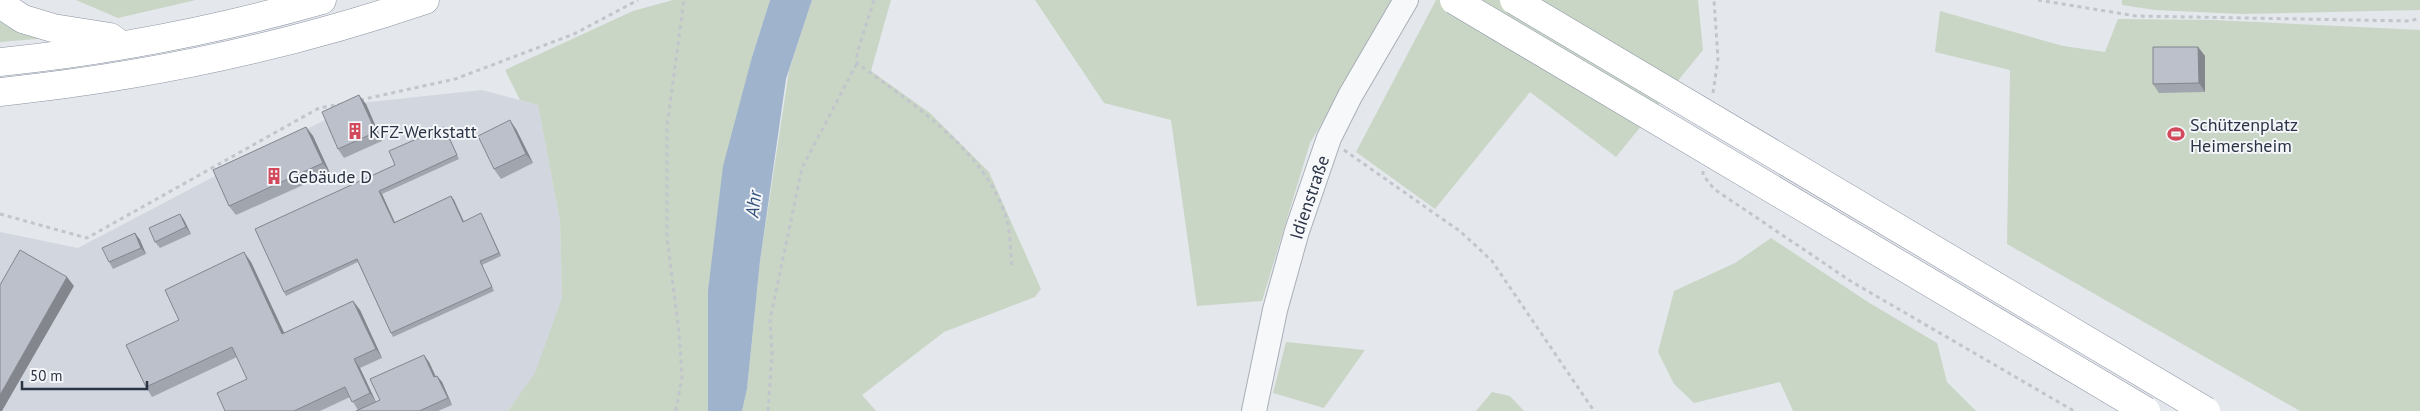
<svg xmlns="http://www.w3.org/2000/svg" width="2420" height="411" font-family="'PT Sans',sans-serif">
<rect width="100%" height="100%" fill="#e4e7ec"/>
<path fill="#d2d6de" d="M482 90 538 105 560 221 562 299 537 371 508 411H0V232L78 248 274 145 360 103Z"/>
<path fill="#c9d6c5" d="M76 0H196L118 18Z
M673 0H770L752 57 708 411H508L535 373 562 298 560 221 538 105 520 100 505 70 633 11Z
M812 0H891L871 71 930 113 989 172 1041 289 1035 297 944 332 862 395 876 411H742L747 389 760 261 789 71Z
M1035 0H1395L1310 143 1262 301 1197 306 1171 120 1104 103Z
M1436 0H1698L1703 50 1616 157 1530 92 1435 209 1356 152Z
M2122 0H2420V10L2241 14 2155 10 2122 5Z
M1940 11 2063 46 2105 52 2118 19 2213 20 2420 30V411H2300L2007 244 2010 70 1935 52Z
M0 17 48 38 0 42Z
M1771 238 1868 302 1937 343 1947 382 1976 411H1793L1780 382 1694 403 1674 384 1658 352 1674 291 1735 263Z
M1286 342 1365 350 1324 408 1273 393Z
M1492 392 1510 396 1524 411H1476Z"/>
<path fill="#9fb4cc" d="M770 0H812L786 79 760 261 747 389 742 411H708V291L723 166 752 57Z"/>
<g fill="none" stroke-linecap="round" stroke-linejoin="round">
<g stroke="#a9aeb7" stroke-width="26">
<g id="minor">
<path id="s1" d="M1254 411 1275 310 1297 231 1329 138 1350 96 1406 0"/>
</g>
</g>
<g stroke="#8b94a3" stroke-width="29">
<path id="highway" d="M0 4 23 19 53 28 110 37 117 42
M0 62C109 51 217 30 322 0
M0 92C144 77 287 47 425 0"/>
</g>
<path stroke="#c2c5cb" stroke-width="3" stroke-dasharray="4 4" stroke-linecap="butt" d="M874 0 857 53V63C912 104 984 149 1006 217 1011 232 1010 251 1012 267
M2038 0 2136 16 2410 21 2420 18
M1713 93 1718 59 1714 0
M360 100 455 79 574 34 638 0
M1344 150 1461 232 1492 261 1594 411
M1703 171V175L1714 189 1852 282 2074 411
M0 214 87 238 319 108 342 104
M676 411 682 377 679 332 667 238V126L684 0
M768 411 772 354 770 320 802 168 857 63"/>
<use href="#minor" stroke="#f7f8fa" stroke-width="24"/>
<use href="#highway" stroke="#fff" stroke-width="28"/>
<g stroke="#8b94a3" stroke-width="29" stroke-linecap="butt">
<path id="highway-bridge" d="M1454 0 2146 411
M1514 0 2206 411"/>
</g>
<use href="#highway-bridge" stroke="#fff" stroke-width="28"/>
</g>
<path fill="#a1a5ae" d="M2198 47 2205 56V92L2159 93 2153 84Z
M366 104 382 141 344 158 338 149Z
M306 127 313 136 330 173 236 215 229 206Z
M516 129 533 163 501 179 494 169Z
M446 130 459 159 382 194 395 222 451 196 454 200 464 221 483 217 501 256 482 265 494 291 393 337 391 333 358 262 286 296 284 292 395 165Z
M180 214 184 220 191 234 160 248 155 242Z
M135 233 140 240 146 254 113 269 109 262Z
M251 262 284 333 353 301 360 310 382 358 360 368 376 402 380 400 429 362 436 377 437 376 442 382 452 405 438 411H356L358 410 350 397 320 411H225L247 379 237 357 152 397 146 387Z"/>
<path fill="#83868d" d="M2198 47 2205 56V92L2199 83Z
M359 95 366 104 382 141 376 132Z
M510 120 516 129 533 163 526 154Z
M306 127 313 136 330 173 323 163Z
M379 191 382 194 396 226 394 223Z
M451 196 454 200 465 225 463 222Z
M481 213 483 217 501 256 499 253Z
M180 214 184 220 191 234 186 227Z
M135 233 140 240 146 254 141 248Z
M244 252 251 262 289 343 282 334Z
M67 277 74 286 2 411H0V395Z
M353 301 360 310 382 358 376 349Z
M424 355 429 362 439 384 434 377Z
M354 359 360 368 376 402 370 393Z
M437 376 442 382 452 405 448 398Z"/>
<path fill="#bbc0ca" stroke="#83868d" d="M2153 47H2198L2199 83 2153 84Z
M359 95 376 132 338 149 322 112Z
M510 120 526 154 494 169 478 136Z
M306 127 323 163 229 206 213 170Z
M444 127 457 155 379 191 394 223 451 196 463 222 481 213 499 253 480 261 492 287 391 333 357 259 284 292 255 229 395 165 389 151Z
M180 214 186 227 155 242 149 228Z
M135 233 141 248 109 262 102 248Z
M20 250 67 277 0 395V285Z
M244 252 282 334 353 301 376 349 354 359 370 393 352 402 345 387 294 411H225L217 393 247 379 232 347 146 387 126 345 179 320 165 290Z
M424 355 434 377 437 376 448 398 419 411H356L380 400 370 379Z"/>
<defs>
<g id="building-bare" transform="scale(1.35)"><path d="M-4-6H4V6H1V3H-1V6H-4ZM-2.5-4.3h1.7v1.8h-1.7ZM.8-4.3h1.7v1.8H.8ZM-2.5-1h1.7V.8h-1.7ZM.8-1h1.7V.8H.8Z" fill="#d1495b" stroke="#f4f6f9" stroke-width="2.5" paint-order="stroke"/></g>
<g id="stadium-bare" transform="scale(1.35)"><path d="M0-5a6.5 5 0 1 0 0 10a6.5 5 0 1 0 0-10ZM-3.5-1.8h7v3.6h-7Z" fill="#d1495b" stroke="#f4f6f9" stroke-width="2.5" paint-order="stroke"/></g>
</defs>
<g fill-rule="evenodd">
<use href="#building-bare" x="355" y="131"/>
<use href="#stadium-bare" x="2176" y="134"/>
<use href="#building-bare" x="274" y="176"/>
</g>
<g text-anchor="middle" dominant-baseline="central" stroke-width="4" stroke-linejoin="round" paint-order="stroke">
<g font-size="18" fill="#2b3445" stroke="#f4f6f9" text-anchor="start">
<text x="2190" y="124">Schützenplatz<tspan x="2190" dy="21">Heimersheim</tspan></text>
<text x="369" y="131">KFZ-Werkstatt</text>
<text x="288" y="176">Gebäude D</text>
</g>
<g font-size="18" fill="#2b3445" stroke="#f4f6f9">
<text stroke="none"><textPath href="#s1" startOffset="221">Idienstraße</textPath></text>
</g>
<g font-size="19" font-style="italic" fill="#34527a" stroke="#f4f6f9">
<text transform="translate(753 204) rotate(-83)">Ahr</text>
</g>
</g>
<path d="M22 381v8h125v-8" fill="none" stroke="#2b3445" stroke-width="2.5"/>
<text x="30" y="381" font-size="15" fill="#2b3445" stroke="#f4f6f9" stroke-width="4" paint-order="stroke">50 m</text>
</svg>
